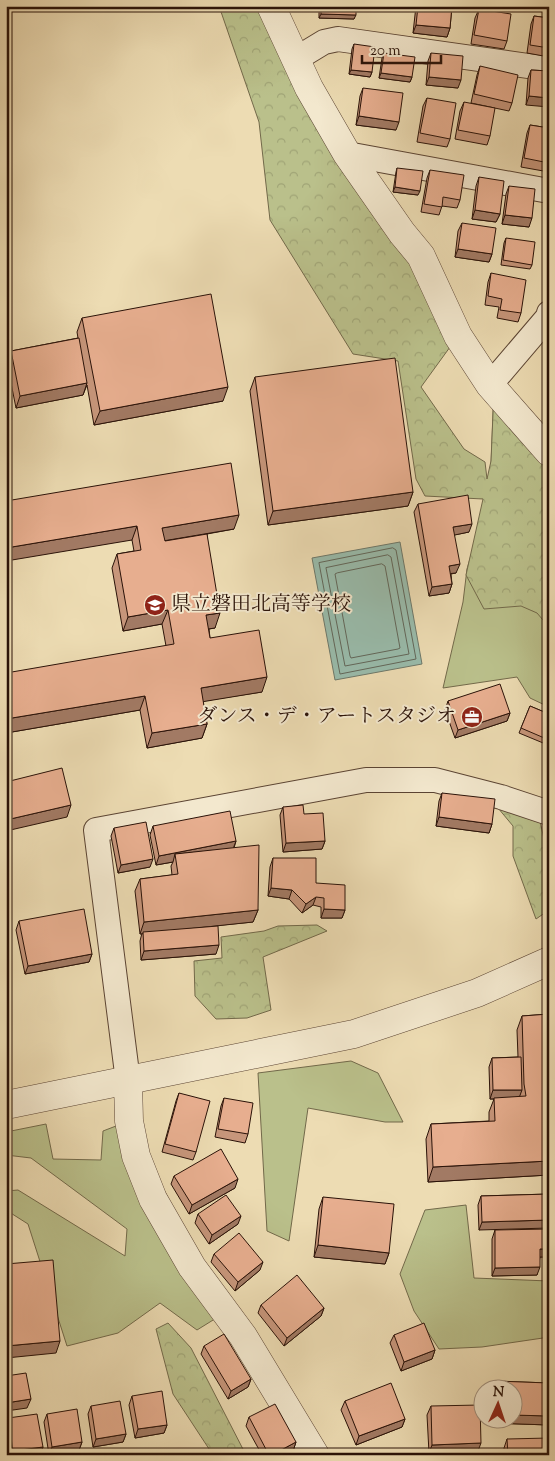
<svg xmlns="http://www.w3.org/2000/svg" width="555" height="1461" font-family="'Sorts Mill Goudy','Noto Serif JP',serif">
<defs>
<pattern id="forest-crowns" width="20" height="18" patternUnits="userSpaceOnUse" patternTransform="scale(1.25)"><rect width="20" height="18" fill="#bac08b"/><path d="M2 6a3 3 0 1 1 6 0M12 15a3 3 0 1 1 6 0" fill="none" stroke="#a0a476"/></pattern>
</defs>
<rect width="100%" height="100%" fill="#eddcb3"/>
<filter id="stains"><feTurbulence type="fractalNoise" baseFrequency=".004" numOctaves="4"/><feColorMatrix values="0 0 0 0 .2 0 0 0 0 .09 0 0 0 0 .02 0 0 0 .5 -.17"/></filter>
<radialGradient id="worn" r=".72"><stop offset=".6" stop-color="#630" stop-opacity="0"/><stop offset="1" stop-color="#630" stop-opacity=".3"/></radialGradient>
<path fill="#bac08b" stroke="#72694a" d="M494 389 549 460V707L530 698 517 677 443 688 463 602 467 569 490 490Z
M351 1061 378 1073 403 1122H385L308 1108 289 1241 267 1231 258 1073Z
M129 1121 226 1312 197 1330 160 1303 118 1333 67 1346 28 1224 6 1210V1191L18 1190 125 1256 127 1229 31 1158 6 1155V1132L46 1124 53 1159 101 1160 103 1131Z
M466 1205 474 1278 549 1281V1320L543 1338 482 1347 439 1349 414 1311 400 1274 425 1210Z"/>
<path fill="url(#forest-crowns)" stroke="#72694a" d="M219 6H269L458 336 421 387 464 449 485 462 487 479 491 461 494 389 549 460V627L537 613 521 606 484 609 466 575 483 499 425 496 416 479 398 361 353 354 270 220 259 122Z
M498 808 539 817 549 861V910L536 919 513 856V826Z
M317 925 327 931 263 957 271 1010 247 1018 216 1019 195 996 194 961 222 958 221 937 264 931 278 926Z
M168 1323 191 1348 246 1455H213L173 1394 156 1329Z"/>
<path fill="#99bcac" stroke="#6d786a" d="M400 542 422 664 335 680 312 558Z"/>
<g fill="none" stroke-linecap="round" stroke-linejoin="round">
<path stroke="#62675a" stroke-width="1" d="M393 548 396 550 416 659 340 674 319 563Z
M388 555 391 557 409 654 345 666 326 568Z
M382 564 385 566 400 648 398 649 351 658 350 656 335 574 337 573Z"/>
<g stroke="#5b4433" stroke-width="26">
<path id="minor" d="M296 59 324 42 338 39 549 69
M347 154 549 191
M490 385 548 317 549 313
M128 1081 96 830 366 780H435L501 797 549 813"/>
</g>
<g stroke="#5b4433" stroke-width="29">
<path id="tertiary" d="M271 6 309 88 347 154 402 233 421 256 458 336 490 385 549 452
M128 1081 129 1121 136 1156 153 1199 192 1267 243 1336 315 1455
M6 1105 354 1034 477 993 549 961"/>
</g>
<use href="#minor" stroke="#f3e8ce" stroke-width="24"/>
<use href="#tertiary" stroke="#f3e8ce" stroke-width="28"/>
</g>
<path fill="#c7967b" stroke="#2a1208" d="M319 6H356L354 19 319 18Z
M416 6H452L450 28 447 37 413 33Z
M479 9 507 41 504 49 471 44 475 18Z
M534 16 549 18V57L527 53 531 24Z
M354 44 372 72 370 77 349 74 352 49Z
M384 53 412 77 410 82 379 78 382 58Z
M431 53 458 88 426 85 428 61Z
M480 66 512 103 509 111 471 103 477 75Z
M531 70 549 71 526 105 528 78Z
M363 88 396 130 356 125 360 96Z
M427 98 450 139 447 147 417 142 423 106Z
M464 102 490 136 487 145 455 139 460 111Z
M530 125 549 128V172L521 167 527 133Z
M397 168 418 195 393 192 396 172Z
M430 170 460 200 457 208 442 206 439 215 421 212 427 178Z
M479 177 500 214 496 222 472 219 476 186Z
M509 186 529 227 502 224 506 194Z
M462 223 492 254 489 262 455 257 458 231Z
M506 238 532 265 530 269 501 265 504 243Z
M491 273 521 313 518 322 497 318 499 307 485 305 488 282Z
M82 318 223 401 94 425 87 385 83 395 16 408 7 363 11 351 78 338 77 332Z
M255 377 413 492 408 506 268 525 250 391Z
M6 501 234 529 207 534 215 628 209 629 210 638 262 692 203 701 207 724 202 738 147 748 140 710 6 733 166 646 162 624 123 631 112 568 117 554 134 551 132 540Z
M418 504 469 532 454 535 456 573 451 574 452 584 449 593 429 596 414 512Z
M448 701 510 713 507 721 455 738 445 710Z
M530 706 549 714V742L548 745 519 733Z
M442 793 492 824 489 833 436 826 439 801Z
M283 807 304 814 325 841 322 849 283 852 280 815Z
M153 826 236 841 234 848 258 910 253 922 192 928 216 954 141 960 140 941 142 933 140 934 135 891 140 879 172 875 171 866 173 862 156 865 150 835Z
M114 828 150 867 118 873 111 836Z
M273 858 316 883 345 910 342 918H321V907L313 905 302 913 289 899 268 896 270 867Z
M19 921 92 954 89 962 25 974 16 930Z
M549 1014V1175L428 1182 426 1139 431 1124 489 1121V1112L494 1099H490L489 1067 492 1058 518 1057 517 1030 522 1016Z
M179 1093 196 1152 193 1160 162 1152 176 1101Z
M224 1098 248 1134 245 1143 215 1137 221 1106Z
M174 1176 235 1188 189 1214 171 1184Z
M549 1194 479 1230 478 1205 481 1196Z
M323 1197 389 1253 385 1264 314 1257 319 1209Z
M198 1214 238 1224 209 1244 195 1223Z
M495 1230 549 1257H540L537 1275 492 1276V1239Z
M214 1254 260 1270 235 1291 211 1262Z
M261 1305 324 1308 321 1316 284 1346 258 1313Z
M394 1335 435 1350 432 1359 401 1371 390 1343Z
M204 1346 251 1379 248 1387 228 1399 201 1354Z
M495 1381 549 1383V1425L490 1423V1418H512V1388H492Z
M132 1396 167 1425 164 1433 135 1438 129 1405Z
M345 1401 405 1419 402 1427 356 1445 341 1410Z
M91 1406 126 1434 123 1442 93 1447 88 1414Z
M431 1406 478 1451 429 1453 427 1415Z
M47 1414 82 1442 79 1450 49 1455 44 1422Z
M249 1417 296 1442 293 1451 285 1455H262L246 1426Z
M8 1418 43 1447 40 1455H9L6 1436V1423Z
M507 1439 549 1455H504V1448Z"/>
<path fill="#a27a64" stroke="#2a1208" d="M321 14 356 15 354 19 319 18Z
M416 25 450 28 447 37 413 33Z
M351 70 372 72 370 77 349 74Z
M381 73 412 77 410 82 379 78Z
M429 77 461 80 458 88 426 85Z
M529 96 549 98V107L526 105Z
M359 116 399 122 396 130 356 125Z
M395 187 420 191 418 195 393 192Z
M475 210 500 214 496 222 472 219Z
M505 215 532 218 529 227 502 224Z
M458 249 492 254 489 262 455 257Z
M87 383 83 395 16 408 20 396Z
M228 387 223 401 94 425 100 411Z
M413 492 408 506 268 525 273 511Z
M239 515 234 529 157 542 162 528Z
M472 524 469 532 450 536 453 527Z
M137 526 132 540 6 561V548Z
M460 564 456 573 446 574 449 566Z
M452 584 449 593 429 596 432 587Z
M168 610 162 624 123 631 128 617Z
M220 613 215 628 201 630 206 615Z
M267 677 262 692 195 703 201 688Z
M145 696 140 710 6 733V719Z
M510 713 507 721 455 738 458 730Z
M207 724 202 738 147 748 152 733Z
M71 805 67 817 6 831V820Z
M439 817 492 824 489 833 436 826Z
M236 841 233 849 175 854 173 862 156 865 159 856Z
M325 841 322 849 283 852 286 843Z
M153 859 150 867 118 873 121 865Z
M271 888 292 890 289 899 268 896Z
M316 897 313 905 302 913 306 904Z
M324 909 345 910 342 918H321Z
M258 910 253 922 140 934 144 922Z
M219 945 216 954 141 960 144 951Z
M92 954 89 962 25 974 28 966Z
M493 1090H522L519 1098 490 1099Z
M549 1161V1175L428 1182 433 1167Z
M238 1179 235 1188 189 1214 192 1205Z
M241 1216 238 1224 209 1244 212 1235Z
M549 1220V1228L479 1230 482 1222Z
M318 1245 389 1253 385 1264 314 1257Z
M540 1249H549V1257H537Z
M263 1262 260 1270 235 1291 238 1282Z
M540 1267 537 1275 492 1276 495 1268Z
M324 1308 321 1316 284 1346 287 1338Z
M60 1341 56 1353 6 1358V1346Z
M435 1350 432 1359 401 1371 404 1362Z
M251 1379 248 1387 228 1399 231 1391Z
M31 1399 27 1408 6 1411V1403Z
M512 1415 549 1416V1425L490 1423 492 1418H512Z
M405 1419 402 1427 356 1445 359 1436Z
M167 1425 164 1433 135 1438 138 1429Z
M126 1434 123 1442 93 1447 96 1439Z
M82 1442 79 1450 49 1455 52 1447Z
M296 1442 293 1451 285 1455H272Z
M481 1443 478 1451 429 1453 432 1445Z
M43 1447 40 1455H12L13 1451Z"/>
<path fill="#e7ae8f" stroke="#2a1208" d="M321 6H356V15L321 14Z
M418 6H452L450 28 416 25Z
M479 9 511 14 507 41 474 35Z
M534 16 549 18V48L530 45Z
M354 44 375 47 372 72 351 70Z
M384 53 415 57 412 77 381 73Z
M431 53 463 56 461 80 429 77Z
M480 66 518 75 512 103 474 94Z
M531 70 549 71V98L529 96Z
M363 88 403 93 399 122 359 116Z
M427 98 456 103 450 139 420 133Z
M464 102 495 108 490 136 458 130Z
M530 125 549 128V163L524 158Z
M397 168 423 171 420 191 395 187Z
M430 170 464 175 460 200 443 197 442 207 424 204Z
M479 177 504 181 500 214 475 210Z
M509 186 535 189 532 218 505 215Z
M462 223 496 228 492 254 458 249Z
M506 238 535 242 532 265 503 260Z
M491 273 526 280 521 313 500 310 502 299 488 296Z
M211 294 228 387 100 411 82 318Z
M79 338 87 383 20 396 11 351Z
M395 358 413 492 273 511 255 377Z
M231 463 239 515 162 528 165 541 207 534 220 613 206 615 210 638 259 630 267 677 201 688 207 724 152 733 145 696 6 719V673L174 644 168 610 128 617 117 554 141 550 137 526 6 548V501Z
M468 495 472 524 453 527 460 564 449 566 452 584 432 587 418 504Z
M500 684 510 713 458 730 448 701Z
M530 706 549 714V740L521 728Z
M62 768 71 805 6 820V782Z
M442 793 495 799 492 824 439 817Z
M303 805 304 814 323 813 325 841 286 843 283 807Z
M230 811 236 841 159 856 153 826Z
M146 822 153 859 121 865 114 828Z
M259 845 258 910 144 922 140 879 178 874 175 854Z
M273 858H316V883L345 885V910L324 909V898L316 897 306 904 292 890 271 888Z
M84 909 92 954 28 966 19 921Z
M218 926 219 945 144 951 143 932Z
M549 1014V1161L433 1167 431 1124 495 1121 494 1098 526 1096 524 1084 522 1016Z
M521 1057 522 1090H493L492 1058Z
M179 1093 210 1101 196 1152 165 1144Z
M224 1098 253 1103 248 1134 218 1129Z
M221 1149 238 1179 192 1205 174 1176Z
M549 1194V1220L482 1222 481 1196Z
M226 1195 241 1216 212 1235 198 1214Z
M323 1197 394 1204 389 1253 318 1245Z
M549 1229V1249H540V1267L495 1268V1230Z
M239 1233 263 1262 238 1282 214 1254Z
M53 1260 60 1341 6 1346V1264Z
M297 1275 324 1308 287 1338 261 1305Z
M424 1323 435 1350 404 1362 394 1335Z
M224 1334 251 1379 231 1391 204 1346Z
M26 1373 31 1399 6 1403V1376Z
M495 1381 549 1383V1416L512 1415V1388H494Z
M391 1383 405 1419 359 1436 345 1401Z
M162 1391 167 1425 138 1429 132 1396Z
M120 1401 126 1434 96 1439 91 1406Z
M275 1404 296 1442 272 1455H269L249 1417Z
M480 1405 481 1443 432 1445 431 1406Z
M77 1409 82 1442 52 1447 47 1414Z
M37 1414 43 1447 13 1451 8 1418Z
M549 1438V1455H508L507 1439Z"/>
<defs>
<g id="school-disc" transform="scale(1.125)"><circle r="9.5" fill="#8f2418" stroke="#f3e8ce"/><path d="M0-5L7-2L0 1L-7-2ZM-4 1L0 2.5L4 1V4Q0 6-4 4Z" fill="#fff"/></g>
<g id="office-disc" transform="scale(1.125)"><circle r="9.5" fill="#8f2418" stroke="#f3e8ce"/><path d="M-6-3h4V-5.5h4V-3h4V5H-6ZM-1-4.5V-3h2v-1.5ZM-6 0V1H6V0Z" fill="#fff"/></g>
</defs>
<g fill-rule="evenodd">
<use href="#school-disc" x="155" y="605"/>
<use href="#office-disc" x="472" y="717"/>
</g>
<g text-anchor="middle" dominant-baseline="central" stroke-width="4" stroke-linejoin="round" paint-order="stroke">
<g font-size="20" fill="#2a1208" stroke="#f3e8ce" text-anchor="start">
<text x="171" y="605">県立磐田北高等学校</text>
<text x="456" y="717" text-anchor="end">ダンス・デ・アートスタジオ</text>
</g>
</g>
<rect width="555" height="1461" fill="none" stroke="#eddcb3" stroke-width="25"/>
<rect x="8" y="8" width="540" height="1446" fill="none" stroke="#2a1208" stroke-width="2.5"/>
<rect x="12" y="12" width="530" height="1436" fill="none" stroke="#2a1208"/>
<g transform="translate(498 1404) rotate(3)"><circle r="24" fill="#f3e8ce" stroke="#a3927f"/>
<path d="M0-4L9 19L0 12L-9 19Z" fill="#8f2418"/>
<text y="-8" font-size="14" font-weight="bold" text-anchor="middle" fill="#2a1208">N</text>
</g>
<path d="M362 55v8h79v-8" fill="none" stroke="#2a1208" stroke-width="2.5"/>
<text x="370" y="55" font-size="15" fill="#2a1208" stroke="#f3e8ce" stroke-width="4" paint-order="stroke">20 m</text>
<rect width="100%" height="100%" filter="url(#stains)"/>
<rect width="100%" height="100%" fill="url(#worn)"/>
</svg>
